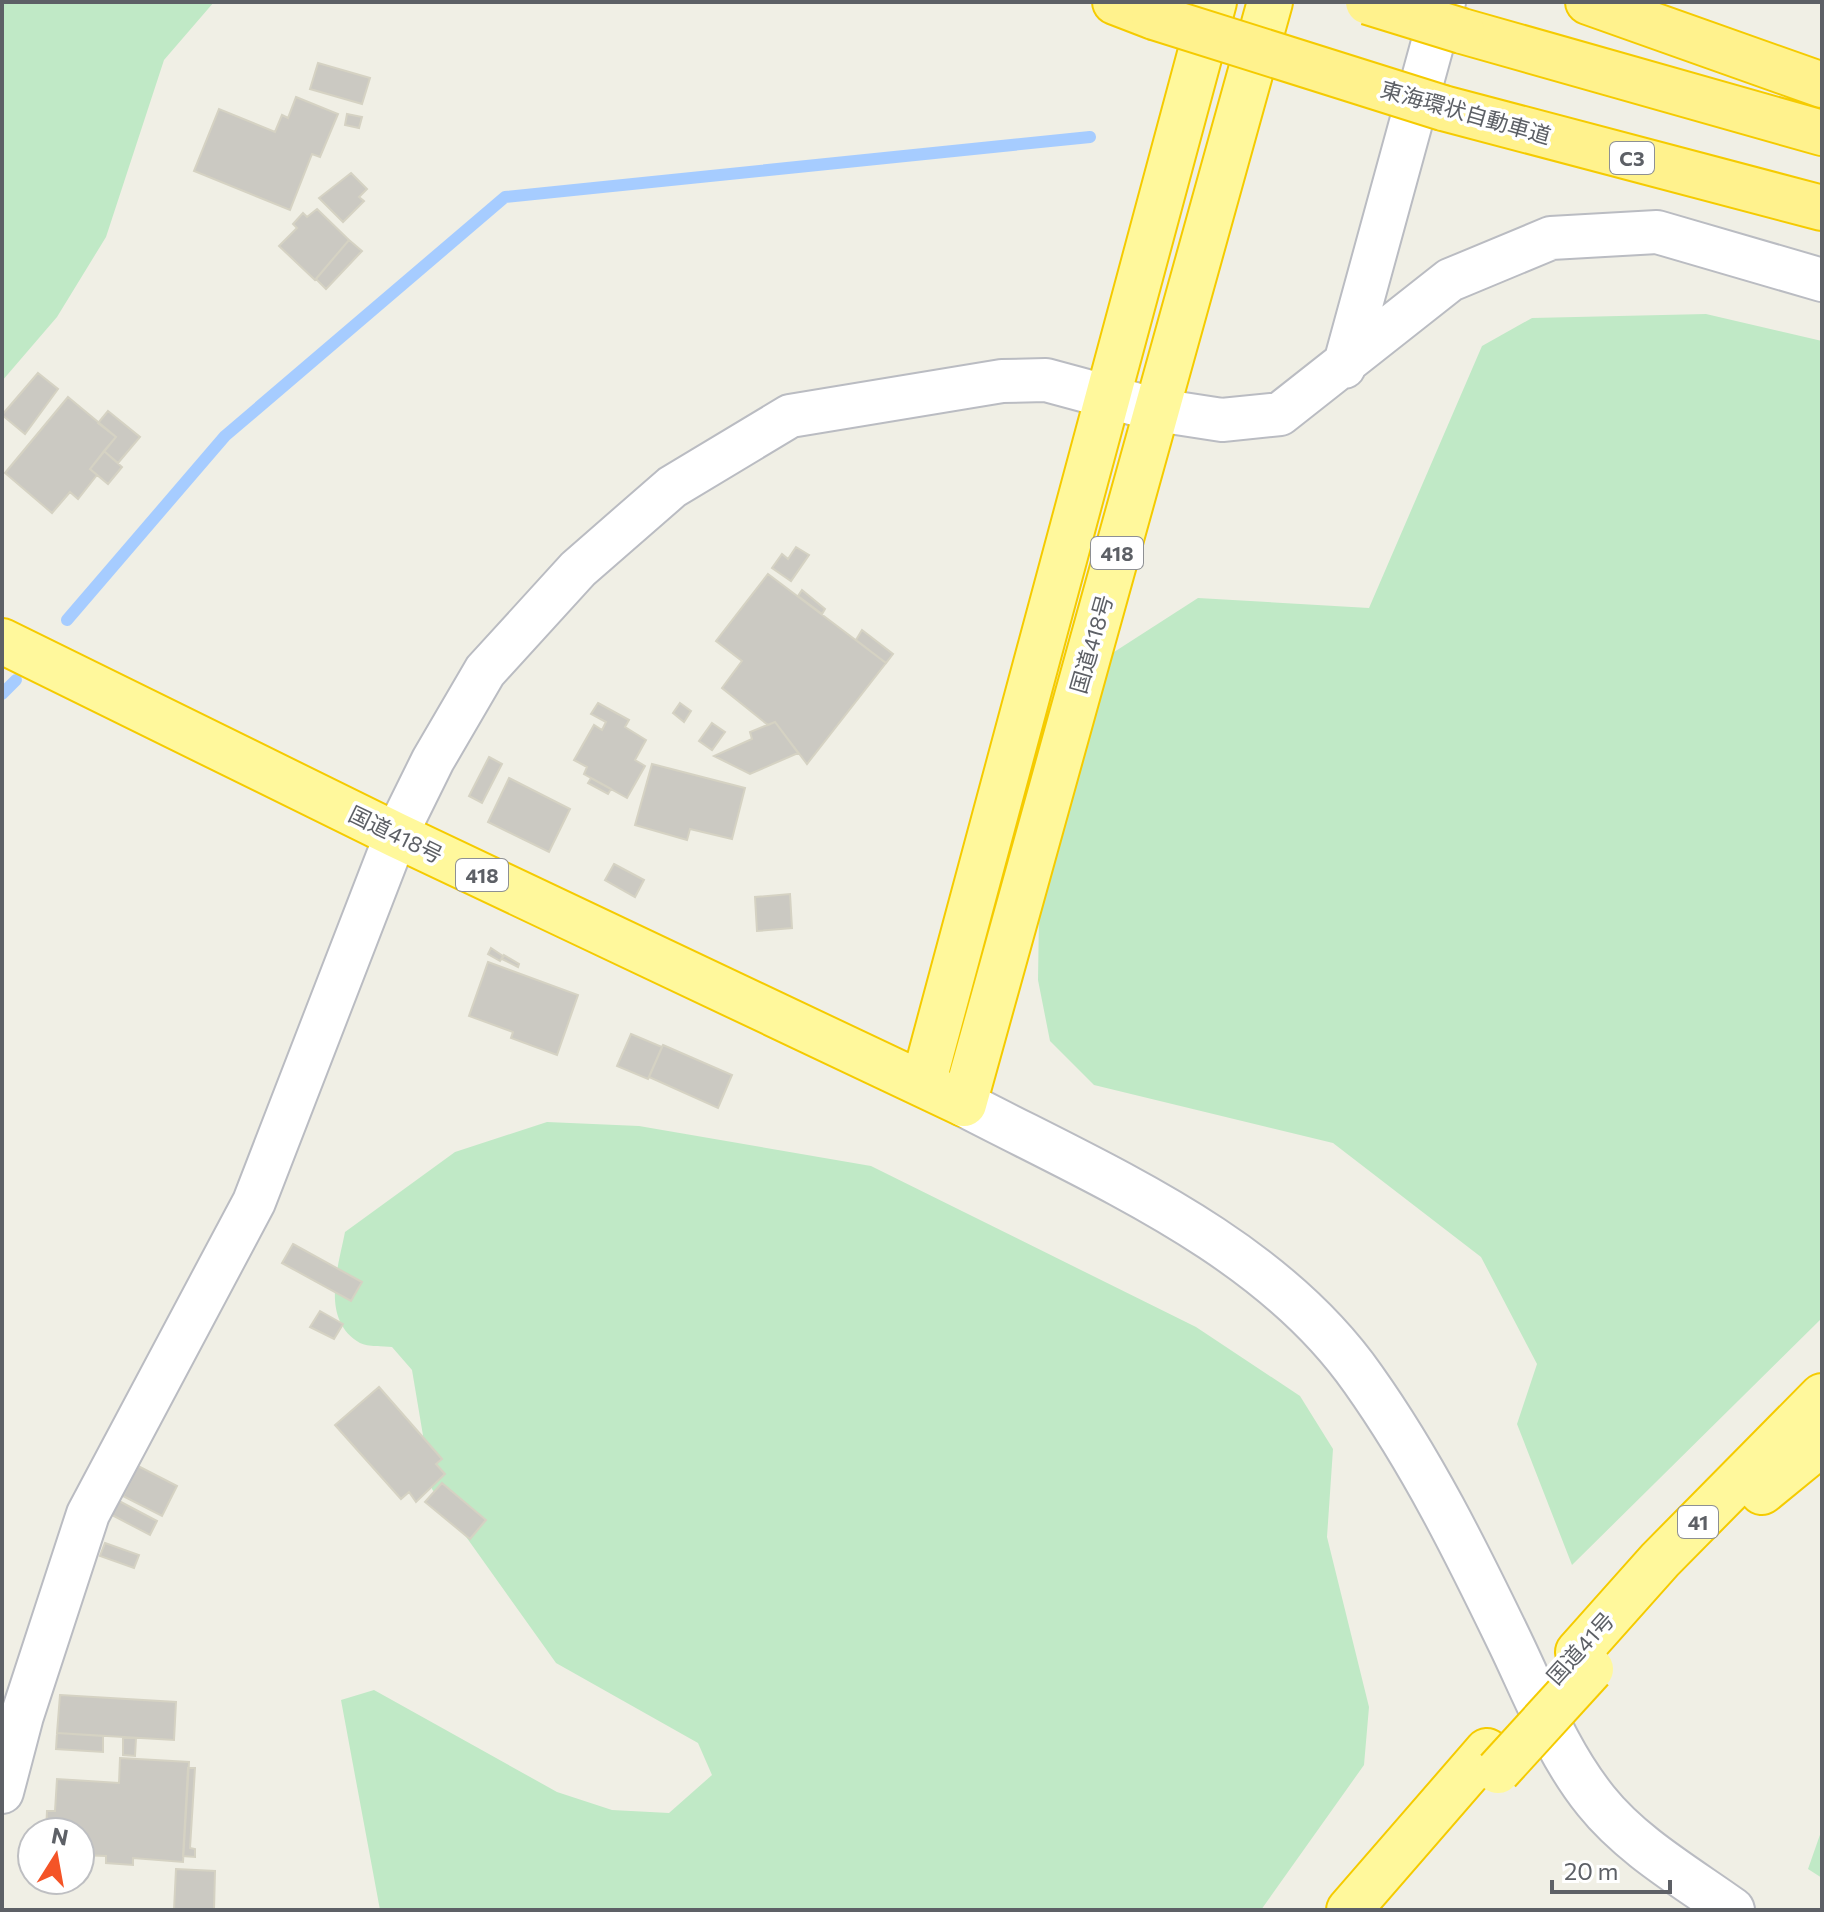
<svg xmlns="http://www.w3.org/2000/svg" width="1824" height="1912" font-family="Commissioner,'Noto Sans JP',sans-serif">
<rect width="100%" height="100%" fill="#f0efe5"/>
<path fill="#c0e9c6" d="M2 2H214L164 60 106 237 57 317 2 381Z
M1706 314 1822 341V1318L1572 1565 1517 1424 1537 1364 1481 1257 1333 1143 1094 1085 1050 1041 1038 980 1040 852 1083 672 1198 598 1369 608 1482 346 1532 318Z
M547 1122 639 1126 871 1166 1196 1327 1300 1396 1333 1449 1327 1537 1369 1707 1364 1765 1261 1910H380L341 1700 374 1690 557 1792 612 1810 669 1813 712 1775 698 1743 556 1663 432 1489 412 1370 392 1347C383 1346 368 1347 360 1343 320 1320 338 1268 345 1232L455 1152Z
M1822 1829V1878L1808 1869Z"/>
<g fill="none" stroke-linecap="round" stroke-linejoin="round">
<path stroke="#a6ccff" stroke-width="12" d="M67 620 225 436 505 197 1090 137
M2 694 16 680"/>
</g>
<path fill="#cbc9c2" stroke="#d5d2c3" stroke-width="2" d="M318 63 370 78 362 104 310 89Z
M296 97 338 114 320 157 312 154 290 210 194 171 219 109 275 132 282 115 288 118Z
M347 114 362 117 359 128 345 125Z
M351 173 367 189 359 197 364 201 343 222 319 198Z
M317 209 349 240 315 280 279 246 297 228 293 224 303 213 307 217Z
M349 240 362 251 326 289 316 279Z
M38 373 58 389 25 434 2 415Z
M68 397 116 437 90 469 97 475 78 499 70 492 52 513 5 473Z
M108 411 140 437 118 463 104 451 116 437 98 423Z
M104 451 122 467 108 484 90 469Z
M796 547 809 555 791 581 772 568 782 554 788 559Z
M768 574 886 663 807 764 775 722 768 725 722 688 742 661 716 641Z
M802 590 825 609 822 614 798 596Z
M862 630 893 654 886 663 856 640Z
M598 703 629 720 625 727 646 740 635 760 645 766 627 798 584 774 587 767 574 760 594 725 602 730 606 722 591 714Z
M680 703 691 711 684 722 673 713Z
M775 722 798 753 750 774 714 756 752 739 750 732Z
M712 723 725 732 712 750 699 741Z
M489 757 502 764 482 803 469 796Z
M652 764 745 788 732 839 690 829 687 840 635 825Z
M509 778 570 809 549 852 488 822Z
M591 778 611 789 608 794 588 783Z
M614 864 644 880 635 897 605 880Z
M790 894 792 928 757 931 755 897Z
M491 948 503 956 500 961 488 954Z
M504 955 519 964 518 967 502 959Z
M488 962 578 995 557 1055 511 1038 513 1032 469 1016Z
M631 1034 662 1047 648 1079 617 1066Z
M663 1045 732 1075 718 1108 649 1077Z
M293 1244 362 1282 351 1301 282 1263Z
M320 1311 343 1324 334 1339 310 1327Z
M379 1387 442 1459 436 1464 445 1474 416 1502 409 1492 401 1499 335 1425Z
M138 1466 177 1486 162 1516 123 1496Z
M442 1483 486 1520 470 1539 425 1502Z
M119 1501 157 1521 150 1535 112 1515Z
M105 1543 139 1555 134 1568 100 1556Z
M60 1695 176 1702 174 1740 57 1733Z
M57 1733 103 1736V1752L56 1749Z
M123 1737 136 1738 135 1756 123 1755Z
M120 1758 189 1762 183 1862 133 1858V1865L106 1863V1856L80 1855V1832H46L47 1811H55L57 1779 119 1783Z
M188 1768H195L190 1848 195 1849V1857L183 1856Z
M176 1869 215 1871 214 1910H174Z"/>
<g fill="none" stroke-linecap="round" stroke-linejoin="round">
<g stroke="#babcc2" stroke-width="46">
<path id="minor" d="M1344 367 1444 2
M2 1792 22 1716 88 1514 254 1202 396 835 433 760 485 671 578 569 672 487 790 416 1002 381 1046 380 1157 410 1222 420 1280 414 1450 280 1551 238 1657 232 1822 280"/>
</g>
<g stroke="#babcc2" stroke-width="48">
<path id="tertiary" d="M964 1104C1104 1177 1270 1246 1363 1379 1422 1462 1466 1551 1510 1642 1536 1696 1558 1754 1596 1801 1632 1846 1686 1877 1732 1910"/>
</g>
<g stroke="#f5cb00" stroke-width="48">
<path id="trunk" d="M2 641 396 835 964 1104 1270 2
M923 1084 1214 2
M1762 1492 1822 1443
M1578 1652 1660 1560 1822 1396
M1349 1910 1487 1751"/>
</g>
<g stroke="#f5cb00" stroke-width="48">
<path id="motorway" d="M1115 2 1154 17
M1588 2 1822 85
M1462 31 1822 133
M1443 108 1822 208"/>
</g>
<use href="#minor" stroke="#fff" stroke-width="42"/>
<use href="#tertiary" stroke="#fff" stroke-width="44"/>
<use href="#trunk" stroke="#fff89c" stroke-width="44"/>
<use href="#motorway" stroke="#fff28d" stroke-width="44"/>
<g stroke="#f5cb00" stroke-width="48" stroke-linecap="butt">
<path id="trunk-bridge" d="M1498 1771 1591 1669"/>
</g>
<g stroke="#f5cb00" stroke-width="48" stroke-linecap="butt">
<path id="motorway-bridge" d="M1368 2 1462 31
M1154 17 1443 108"/>
</g>
<use href="#trunk-bridge" stroke="#fff89c" stroke-width="44"/>
<use href="#motorway-bridge" stroke="#fff28d" stroke-width="44"/>
</g>
<g text-anchor="middle" dominant-baseline="central" stroke-width="7" stroke-linejoin="round" paint-order="stroke">
<g fill="#fff" stroke="#8e9094" stroke-width="2">
<rect x="1610" y="142" width="44" height="32" rx="6"/>
<rect x="1091" y="537" width="52" height="32" rx="6"/>
<rect x="456" y="859" width="52" height="32" rx="6"/>
<rect x="1678" y="1506" width="40" height="32" rx="6"/>
</g>
<g font-size="20" font-weight="bold" fill="#5d6066">
<text x="1632" y="158">C3</text>
<text x="1117" y="553">418</text>
<text x="482" y="875">418</text>
<text x="1698" y="1522">41</text>
</g>
<g font-size="22" fill="#5d6066" stroke="#fff">
<text transform="translate(1466 112) rotate(16)">東海環状自動車道</text>
<text transform="translate(1091 644) rotate(-74)">国道418号</text>
<text transform="translate(396 834) rotate(26)">国道418号</text>
<text transform="translate(1580 1648) rotate(-48)">国道41号</text>
</g>
</g>
<rect width="1824" height="1912" fill="none" stroke="#5d6066" stroke-width="8"/>
<g transform="translate(56 1856) rotate(11)"><circle r="38" fill="#ffffff" stroke="#bebfc2" stroke-width="2"/>
<path d="M0-6L14 30L0 20L-14 30Z" fill="#f45427"/>
<text y="-12" font-size="22" font-weight="bold" text-anchor="middle" fill="#5d6066">N</text>
</g>
<path d="M1552 1880v12h118v-12" fill="none" stroke="#5d6066" stroke-width="4"/>
<text x="1564" y="1880" font-size="24" fill="#5d6066" stroke="#ffffff" stroke-width="6" paint-order="stroke">20 m</text>
</svg>
